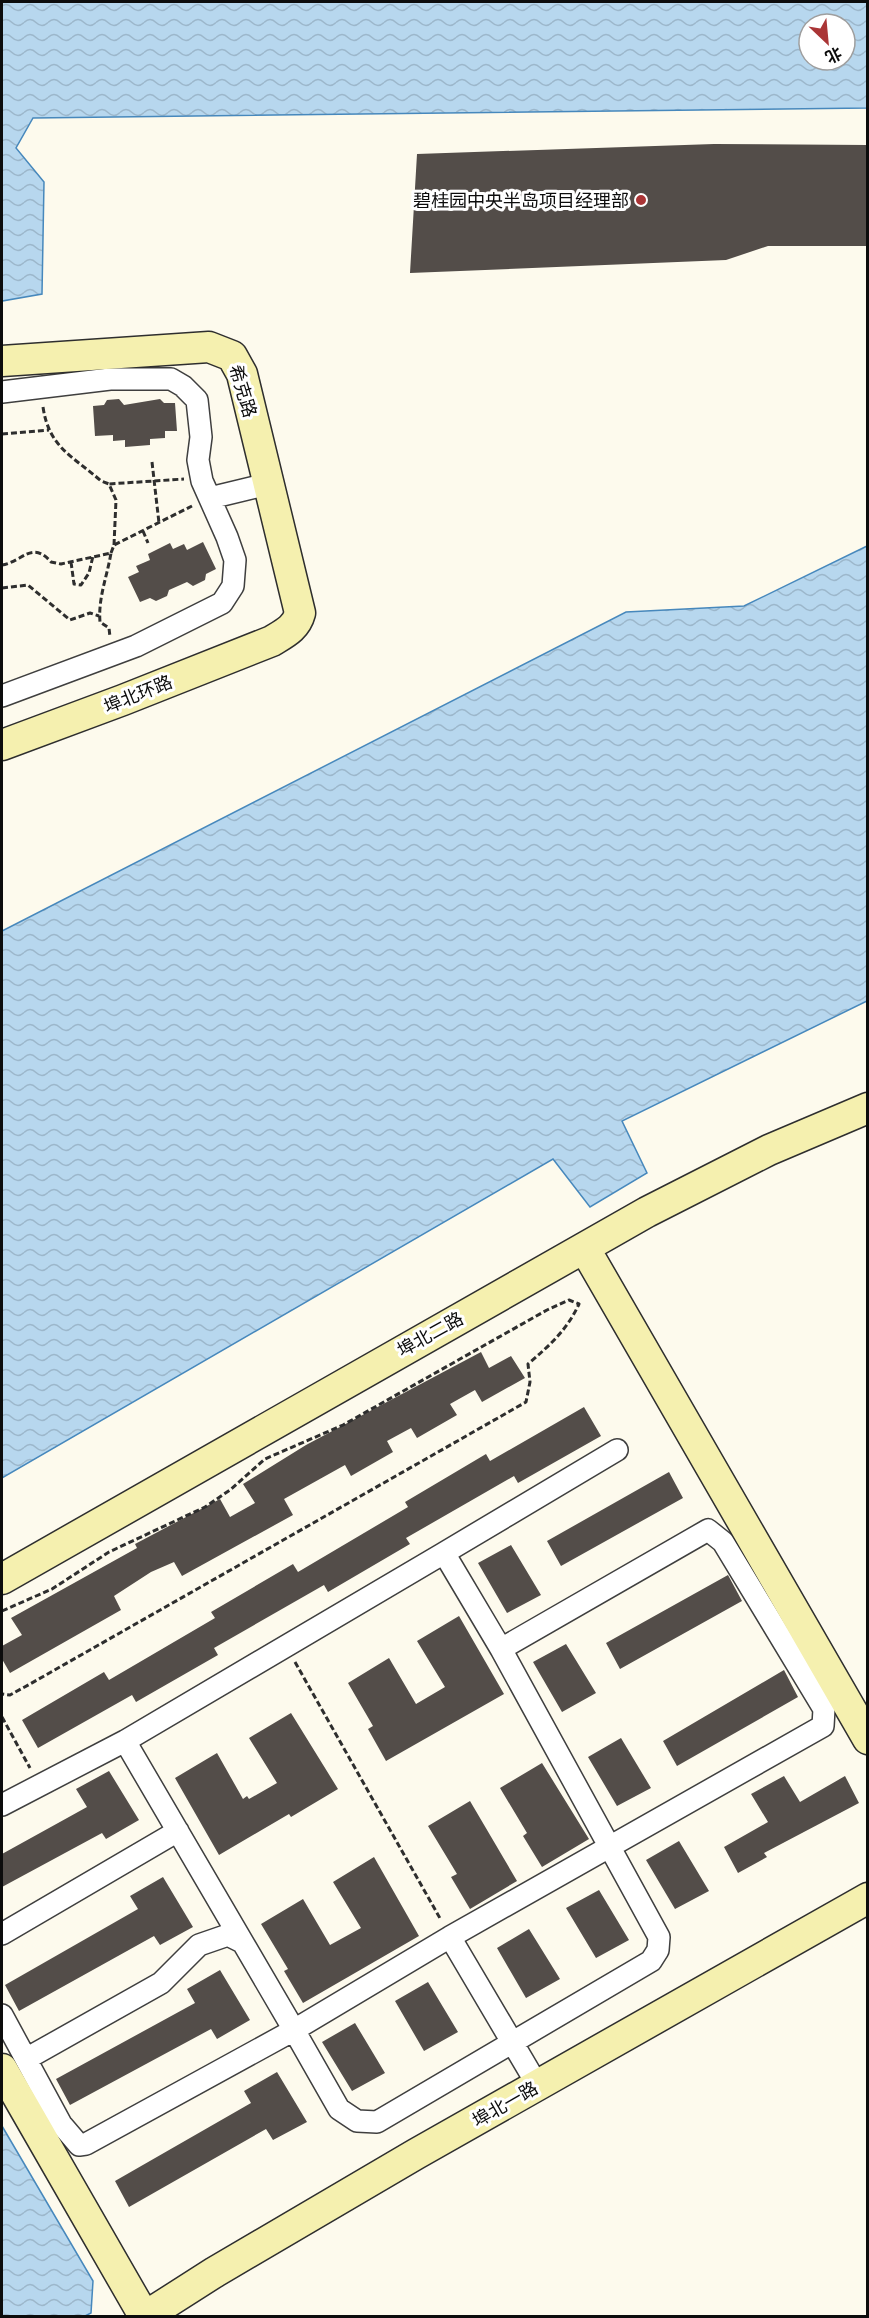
<svg xmlns="http://www.w3.org/2000/svg" width="869" height="2318" font-family="Lora,'Noto Sans SC',serif">
<defs>
<pattern id="water-waves" width="16" height="10" patternUnits="userSpaceOnUse" patternTransform="scale(1.5)"><rect width="16" height="10" fill="#b7d7ee"/><path d="M0 5q4-4 8 0t8 0" fill="none" stroke="#9cb7cb"/></pattern>
</defs>
<rect width="100%" height="100%" fill="#fdfaed"/>
<path fill="url(#water-waves)" stroke="#4788bc" stroke-width="1.5" fill-rule="evenodd" d="M2 2H867V108L33 118 16 148 44 182 42 294 2 301ZM809 24H845V60H809Z
M867 546V1001L622 1121 647 1173 590 1207 553 1159 2 1478V931L626 612 744 606Z
M2 2126 93 2281 91 2313 85 2316H2Z"/>
<path fill="#534d49" d="M714 144 867 145V246H768L726 260 410 273 417 154Z
M119 399 124 405 160 399 164 403H175L177 431H165V438L150 439V445L125 447V440L113 441V435L95 436 93 406 104 405 107 400Z
M203 542 216 569 206 574 205 580 193 586 187 582 169 590 167 596 156 601 150 598 140 602 128 577 139 572 136 566 150 560 148 554 170 543 173 549 184 544 187 550Z
M481 1352 489 1368 511 1356 525 1378 482 1402 475 1390 450 1404 457 1415 417 1438 411 1428 387 1441 393 1452 351 1476 345 1465 284 1499 293 1515 182 1576 174 1562 151 1572 114 1596 121 1610 10 1673 2 1659V1646L22 1635 11 1618 137 1548 135 1544 220 1499 230 1517 255 1503 243 1484 306 1445Z
M584 1407 601 1436 518 1483 514 1476 406 1538 410 1544 328 1592 324 1585 214 1648 218 1655 136 1702 132 1695 38 1748 22 1720 104 1672 109 1680 215 1618 211 1612 293 1564 298 1572 408 1507 405 1502 486 1454 490 1461Z
M669 1472 683 1498 561 1566 547 1541Z
M511 1545 541 1595 507 1613 478 1563Z
M728 1575 742 1601 620 1669 606 1643Z
M459 1616 504 1694 386 1761 368 1729 373 1726 348 1683 389 1658 416 1704 445 1687 417 1641Z
M566 1644 596 1693 562 1712 533 1662Z
M784 1670 798 1697 677 1766 663 1741Z
M291 1713 338 1789 291 1817 289 1814 219 1855 175 1778 217 1753 243 1799 247 1796 249 1799 277 1783 249 1738Z
M621 1738 651 1788 617 1806 588 1757Z
M542 1763 589 1839 542 1867 523 1836 527 1833 500 1788Z
M109 1771 139 1820 106 1839 102 1833 2 1887V1854L87 1807 76 1789Z
M784 1776 800 1802 845 1776 859 1803 764 1853 767 1857 738 1873 724 1847 768 1822 751 1794Z
M470 1801 517 1881 470 1909 451 1877 457 1874 428 1826Z
M679 1841 709 1891 675 1909 646 1860Z
M374 1857 419 1936 303 2003 284 1971 288 1969 261 1924 303 1899 330 1945 361 1928 333 1882Z
M163 1877 193 1927 160 1945 154 1936 19 2011 5 1985 138 1909 130 1896Z
M599 1890 629 1940 596 1958 566 1908Z
M529 1929 560 1979 526 1998 497 1948Z
M220 1970 250 2020 217 2039 211 2029 70 2105 56 2079 195 2003 187 1989Z
M428 1982 458 2032 424 2051 395 2001Z
M355 2023 385 2073 352 2091 322 2042Z
M277 2072 307 2122 273 2140 266 2129 129 2207 115 2181 251 2103 244 2091Z"/>
<g fill="none" stroke-linecap="round" stroke-linejoin="round">
<g stroke="#3f3f3f" stroke-width="24">
<path id="street" d="M2 392 110 379H171L183 386 197 400 201 437 198 460 202 481 227 537 235 560 233 586 222 603 136 646 2 696
M210 498 268 484
M444 1553 617 1450
M501 1649 708 1530 723 1542 824 1709 823 1726 450 1937 538 2086
M2 1805 125 1741
M2 1934 178 1831
M2 2015 61 2124 79 2145 86 2144 294 2030 339 2109 357 2121 377 2122 651 1961 658 1950 659 1937 501 1649 444 1553 125 1741 294 2030 450 1937
M26 2059 161 1983 199 1945 228 1935 242 1942"/>
</g>
<g stroke="#2e2e2e" stroke-width="33">
<path id="secondary" d="M2 361 209 347 232 356 242 374 300 613C296 628 285 633 272 641L123 700 2 745
M585 1249 868 1739
M2 1579 647 1212 769 1150 868 1108
M2 2069 144 2316
M146 2316 215 2272 416 2154 868 1898"/>
</g>
<path stroke="#2e2e2e" stroke-width="3" stroke-dasharray="6 3" stroke-linecap="butt" d="M43 407C49 448 73 456 101 481L109 484
M2 434 49 430
M152 462 159 523
M143 531 148 543
M114 545 116 500 109 484 184 479
M111 553 114 545 192 506
M71 562 74 584 81 585 89 573 93 556
M2 565C22 562 32 540 51 562L61 564 111 553C107 577 98 598 100 622L109 628 110 637
M2 588 28 585 70 620 90 613 99 616
M2 1611 52 1589 109 1552 205 1507 230 1490 265 1459 343 1425 547 1310 569 1300 579 1304C567 1330 550 1345 528 1364L530 1382 526 1402 30 1684 10 1695 2 1694
M295 1662 441 1920
M2 1717 30 1768"/>
<use href="#street" stroke="#fff" stroke-width="21"/>
<use href="#secondary" stroke="#f5f0af" stroke-width="30"/>
</g>
<circle fill="#aa3536" stroke="#fff" stroke-width="2" cx="641" cy="200" r="6"/>
<g text-anchor="middle" dominant-baseline="central" stroke-width="6" stroke-linejoin="round" paint-order="stroke">
<g font-size="18" fill="#0c0c0c" stroke="#fff" text-anchor="end">
<text x="629" y="200">碧桂园中央半岛项目经理部</text>
</g>
<g font-size="18" fill="#0c0c0c" stroke="#fff">
<text transform="translate(243 391) rotate(73)">希克路</text>
<text transform="translate(138 694) rotate(-22)">埠北环路</text>
<text transform="translate(430 1334) rotate(-29)">埠北二路</text>
<text transform="translate(505 2104) rotate(-30)">埠北一路</text>
</g>
</g>
<rect width="869" height="2318" fill="none" stroke="#0c0c0c" stroke-width="6"/>
<g transform="translate(827 42) rotate(154)"><circle r="28" fill="#ffffff" stroke="#9e9e9e" stroke-width="1.5"/>
<path d="M0-4.5L10 22L0 15L-10 22Z" fill="#aa3536"/>
<text y="-9" font-size="16" font-weight="bold" text-anchor="middle" fill="#0c0c0c">北</text>
</g>
</svg>
